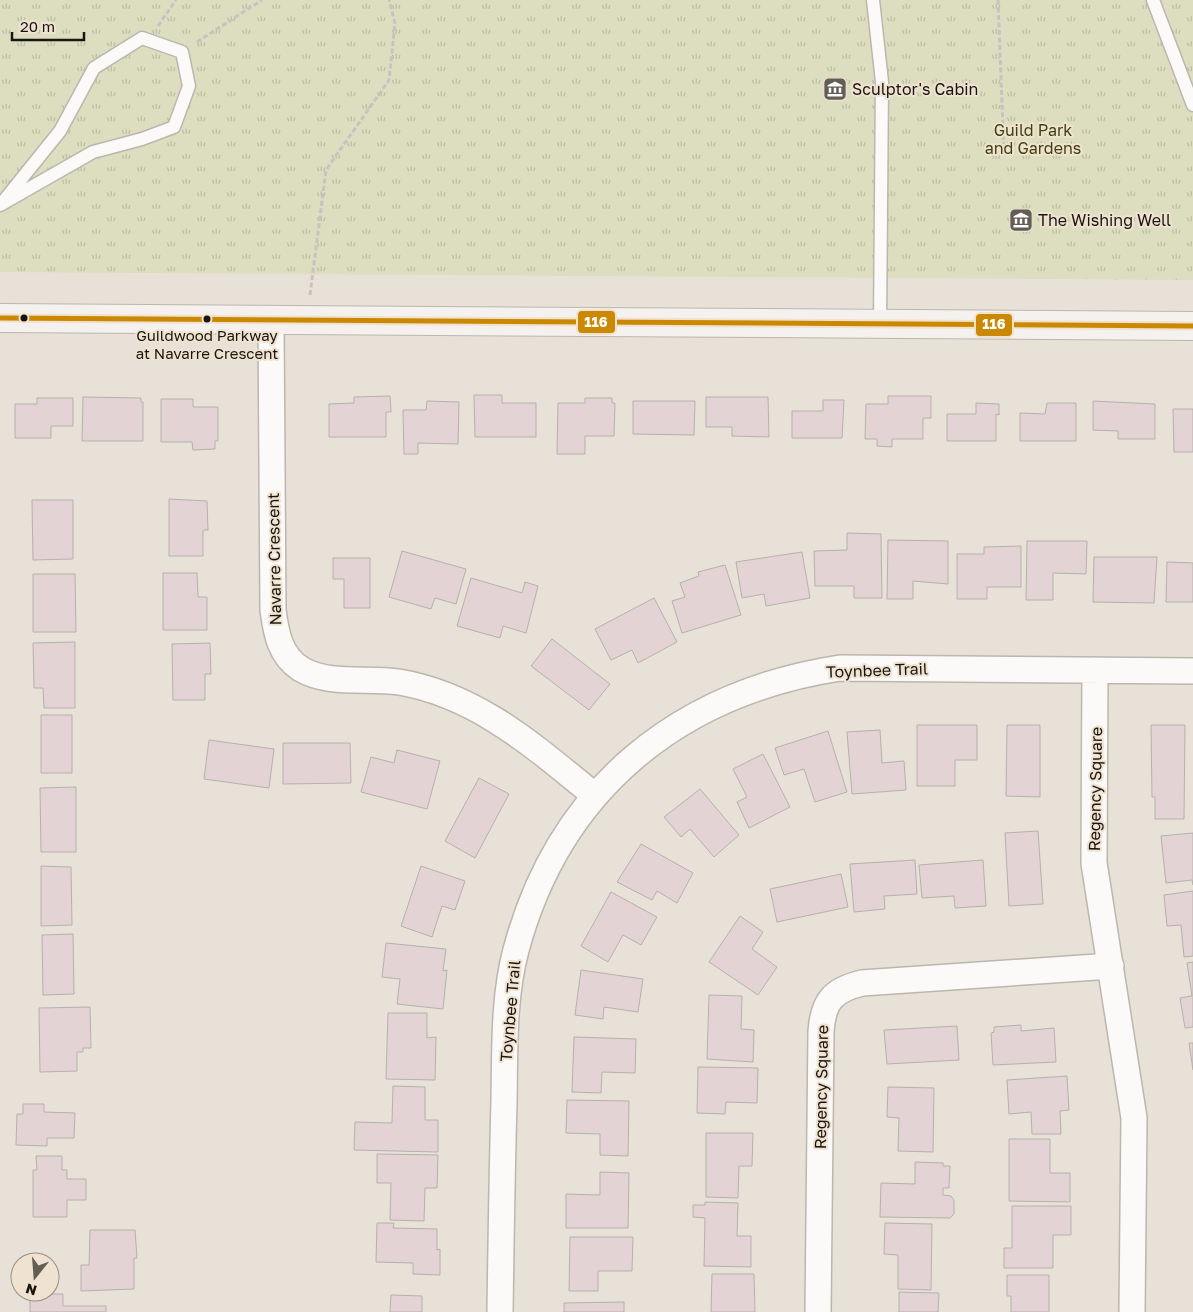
<svg xmlns="http://www.w3.org/2000/svg" width="1193" height="1312" font-family="'Golos Text',sans-serif">
<defs>
<pattern id="park-tufts" width="24" height="20" patternUnits="userSpaceOnUse" patternTransform="scale(1.25)"><rect width="24" height="20" fill="#ddddc0"/><path d="M3 7l-1-3M5 7V3M7 7l1-3M15 17l-1-3M17 17v-4M19 17l1-3" fill="none" stroke="#bdbda4"/></pattern>
</defs>
<rect width="100%" height="100%" fill="#e8e1d7"/>
<path fill="url(#park-tufts)" d="M0 0H1193V280L0 272Z"/>
<path fill="#e4d3d5" stroke="#b7b0ad" d="M474 395H502V403H536V437H475Z
M390 396 391 412H386V437H329V404L354 403V397Z
M888 396H931V418H923V439H892V447L877 446V439H865L866 404H888Z
M83 397 141 398V402H143V441H82Z
M706 397H768L769 437 732 436V427H706Z
M37 398H73V426H51V438H15V404H37Z
M585 398H612V403H615L614 436H585V454H557L558 403H585Z
M161 399H193V407H218V441H215V449L193 450 192 442H161Z
M823 400H844L842 438H792V411H823Z
M427 401 459 402 458 444 418 443V454H404L403 410H426Z
M633 401H695L694 435 633 434Z
M1093 401 1155 404V439H1118V431L1093 430Z
M976 403 999 404V415L996 414V441H947V414H976Z
M1047 403H1076V441H1020V413L1045 414Z
M1173 409H1193V452H1174Z
M169 499 207 501 208 530H203V556H169Z
M32 500H73V559L33 560Z
M847 533 881 534 882 598H854V586H815L814 551 847 550Z
M888 540 948 541V584L913 581V599H887Z
M1027 541H1087L1086 574 1053 573V600H1026Z
M1021 546V587H987V599H957V554H984V547Z
M402 551 466 569 456 604 435 598 431 609 389 597Z
M802 552 810 598 766 606 764 594 742 598 736 562Z
M1094 557H1157L1154 603 1093 602Z
M333 558H370V608H344V579H333Z
M1167 562 1193 563V602H1166Z
M725 565 741 615 682 633 672 601 685 597 680 583 699 576 698 572Z
M163 573H197L198 597H207V630H163Z
M33 574H75L76 632H33Z
M471 578 522 593 525 582 538 586 526 633 503 626 500 638 457 626Z
M654 598 677 642 638 663 632 650 611 660 595 629Z
M552 639 610 684 589 710 531 666Z
M75 642V708H44L43 688H34L33 643Z
M210 643 211 674H205V700H173L172 644Z
M41 715H72V773H41Z
M917 725H977V760H955V786H917Z
M1007 725H1040V797L1006 796Z
M1151 725H1185L1184 819H1155V797H1152Z
M880 730 882 763 904 761 906 790 852 794 847 732Z
M828 731 847 792 815 802 804 769 784 775 775 748Z
M209 740 274 749 269 788 204 779Z
M283 743H350L351 783 283 784Z
M397 750 440 761 427 809 361 792 371 757 394 763Z
M763 754 790 807 749 828 737 802 747 797 733 769Z
M479 778 509 794 475 858 445 841Z
M76 787V852H41L40 788Z
M700 789 739 835 714 857 690 829 681 837 664 817Z
M1038 831 1043 904 1009 906 1005 833Z
M1193 833V885L1192 880 1166 883 1161 836Z
M641 844 693 873 677 903 657 891 652 900 617 882Z
M915 860 917 894 884 896 885 909 854 912 850 864Z
M983 860 986 906 955 908 954 896 922 898 919 865Z
M41 866 71 867 72 925 41 926Z
M421 866 465 881 455 910 442 906 432 937 401 926Z
M841 874 848 907 777 922 770 889Z
M1193 891V956L1184 957 1181 925 1167 926 1164 895Z
M611 892 657 917 641 945 623 935 608 962 581 946Z
M740 916 763 932 752 949 777 967 758 995 709 962Z
M73 934 74 994 43 995 42 935Z
M386 943 446 949 443 971 447 970 443 1009 397 1004 400 979 382 977Z
M1193 962V1027L1185 1028 1180 998 1192 996 1187 963Z
M581 970 643 979 638 1012 604 1007 603 1019 575 1015Z
M709 995 742 996 741 1029 754 1030 753 1062 707 1059Z
M90 1007 91 1048H83V1052H77V1071L40 1072 39 1008Z
M388 1013H427V1038L436 1037 435 1080 386 1079Z
M1021 1025V1031L1054 1028 1056 1062 993 1065 991 1033 994 1032V1027Z
M957 1026 959 1060 887 1064 884 1030Z
M574 1037 636 1039 635 1073 602 1072 601 1093 572 1092Z
M1189 1043H1193V1070Z
M698 1067 758 1068 757 1103 726 1102 725 1114 697 1113Z
M1067 1076 1069 1110 1060 1111 1061 1134H1032L1031 1112 1009 1114 1007 1080Z
M393 1086 425 1087V1120H438V1152L354 1150 355 1122 392 1123Z
M888 1087 934 1088 933 1152 898 1151 899 1118 887 1117Z
M567 1100 629 1101 628 1156 600 1155V1134L566 1133Z
M23 1104H44V1112L75 1113 74 1138H47V1146L16 1145 17 1114H23Z
M706 1133H753L752 1166H739L738 1198 706 1197Z
M1009 1139H1050V1173H1070V1202L1009 1201Z
M377 1154 438 1155 437 1188H425L424 1221 390 1220 391 1183H377Z
M36 1156H62V1170H67V1179H86V1200H67V1217H33V1170H37Z
M915 1162 943 1163V1166H950L949 1188H943V1195L951 1196 954 1200V1214L950 1218 880 1217 881 1183 915 1184Z
M600 1172 629 1173 628 1228H566V1194L600 1195Z
M705 1202 738 1203 737 1236H751V1267L704 1266 705 1218 693 1217V1205H705Z
M1012 1206H1071V1235H1053V1268H1004V1248H1012Z
M377 1223H394L393 1228 437 1229V1250L440 1249V1275L413 1274V1263L376 1262Z
M885 1223 932 1224 931 1290 898 1289V1255L884 1254Z
M90 1230H135L137 1258H134V1289L81 1291V1265H89Z
M570 1237H633L632 1271H598V1291H569Z
M712 1274H754L755 1312H711Z
M1007 1275H1049V1312H1011V1296H1007Z
M899 1292 939 1293 938 1312H899Z
M30 1294H63V1306H106V1312H30Z
M391 1295 422 1296V1312H390Z
M624 1302V1312H564V1303Z"/>
<g fill="none" stroke-linecap="round" stroke-linejoin="round">
<g stroke="#bcb6ae" stroke-width="15">
<path id="lane" d="M873 0 882 82 880 325
M1153 0 1193 105
M0 205 93 152 142 139 174 127 189 86 182 52 142 38 94 68 60 131 2 203"/>
</g>
<g stroke="#bcb6ae" stroke-width="28">
<path id="street" d="M271 321 273 610C276 633 280 656 301 669 330 686 367 677 399 682 477 695 535 747 594 795
M1095 670 1094 863 1134 1118 1132 1312
M500 1312C501 1242 502 1172 504 1102 505 1052 503 998 516 950 559 789 678 693 840 668L1193 671
M818 1312 821 1032C823 1001 833 990 862 983L1111 966"/>
</g>
<g stroke="#bcb6ae" stroke-width="30">
<path id="secondary" d="M0 318 1193 326"/>
</g>
<path stroke="#c6c4c1" stroke-width="3" stroke-dasharray="5 2.5" stroke-linecap="butt" d="M998 0 1004 154
M158 26 176 0
M197 42 262 0
M310 295 326 170 389 80 395 23 389 0"/>
<use href="#lane" stroke="#fcfaf9" stroke-width="12"/>
<use href="#street" stroke="#fcfaf9" stroke-width="25"/>
<use href="#secondary" stroke="#f5f1ee" stroke-width="28"/>
<g stroke="#efe2d0" stroke-width="9">
<path id="bus-1" d="M0 318 1193 326"/>
</g>
<use href="#bus-1" stroke="#cb8903" stroke-width="5"/>
</g>
<defs>
<g id="museum-square" transform="scale(1.25)"><rect x="-9" y="-9" width="18" height="18" rx="4" fill="#625d55" stroke="#efe2d0"/><path d="M0-6L6-3V-2H-6V-3ZM-5-1h2V3h-2ZM-1-1h2V3h-2ZM3-1h2V3H3ZM-6 4H6V6H-6Z" fill="#fff"/></g>
</defs>
<g fill-rule="evenodd">
<use href="#museum-square" x="835" y="89"/>
<use href="#museum-square" x="1021" y="220"/>
</g>
<g fill="#1a160f" stroke="#efe2d0" stroke-width="2">
<circle cx="24" cy="318" r="4.5"/>
<circle cx="207" cy="319" r="4.5"/>
</g>
<g text-anchor="middle" dominant-baseline="central" stroke-width="4" stroke-linejoin="round" paint-order="stroke">
<g font-size="15" fill="#1a160f" stroke="#efe2d0">
<text x="207" y="335">Guildwood Parkway<tspan x="207" dy="18">at Navarre Crescent</tspan></text>
</g>
<g font-size="16" fill="#1a160f" stroke="#efe2d0" text-anchor="start">
<text x="852" y="89">Sculptor's Cabin</text>
<text x="1038" y="220">The Wishing Well</text>
</g>
<g font-size="16" fill="#3d420c" stroke="#efe2d0">
<text x="1033" y="130">Guild Park<tspan x="1033" dy="18">and Gardens</tspan></text>
</g>
<g font-size="16" fill="#1a160f" stroke="#efe2d0">
<text transform="translate(274 559) rotate(-91)">Navarre Crescent</text>
<text transform="translate(877 670) rotate(-2)">Toynbee Trail</text>
<text transform="translate(1095 789) rotate(-89)">Regency Square</text>
<text transform="translate(510 1011) rotate(-85)">Toynbee Trail</text>
<text transform="translate(821 1087) rotate(-89)">Regency Square</text>
</g>
</g>
<g stroke="#efe2d0" stroke-width="2">
<rect x="577" y="310" width="39" height="24" rx="5" fill="#cb8903"/>
<rect x="975" y="313" width="38" height="24" rx="5" fill="#cb8903"/>
</g>
<g font-size="14" text-anchor="middle" font-weight="bold" fill="#fff">
<text x="596" y="327">116</text>
<text x="994" y="329">116</text>
</g>
<g transform="translate(35 1277) rotate(197)"><circle r="24" fill="#efe2d0" stroke="#9a9083"/>
<path d="M0-4L9 19L0 12L-9 19Z" fill="#625d55"/>
<text y="-8" font-size="14" font-weight="bold" text-anchor="middle" fill="#1a160f">N</text>
</g>
<path d="M12 32v8h72v-8" fill="none" stroke="#1a160f" stroke-width="2.5"/>
<text x="20" y="32" font-size="15" fill="#1a160f" stroke="#efe2d0" stroke-width="4" paint-order="stroke">20 m</text>
</svg>
